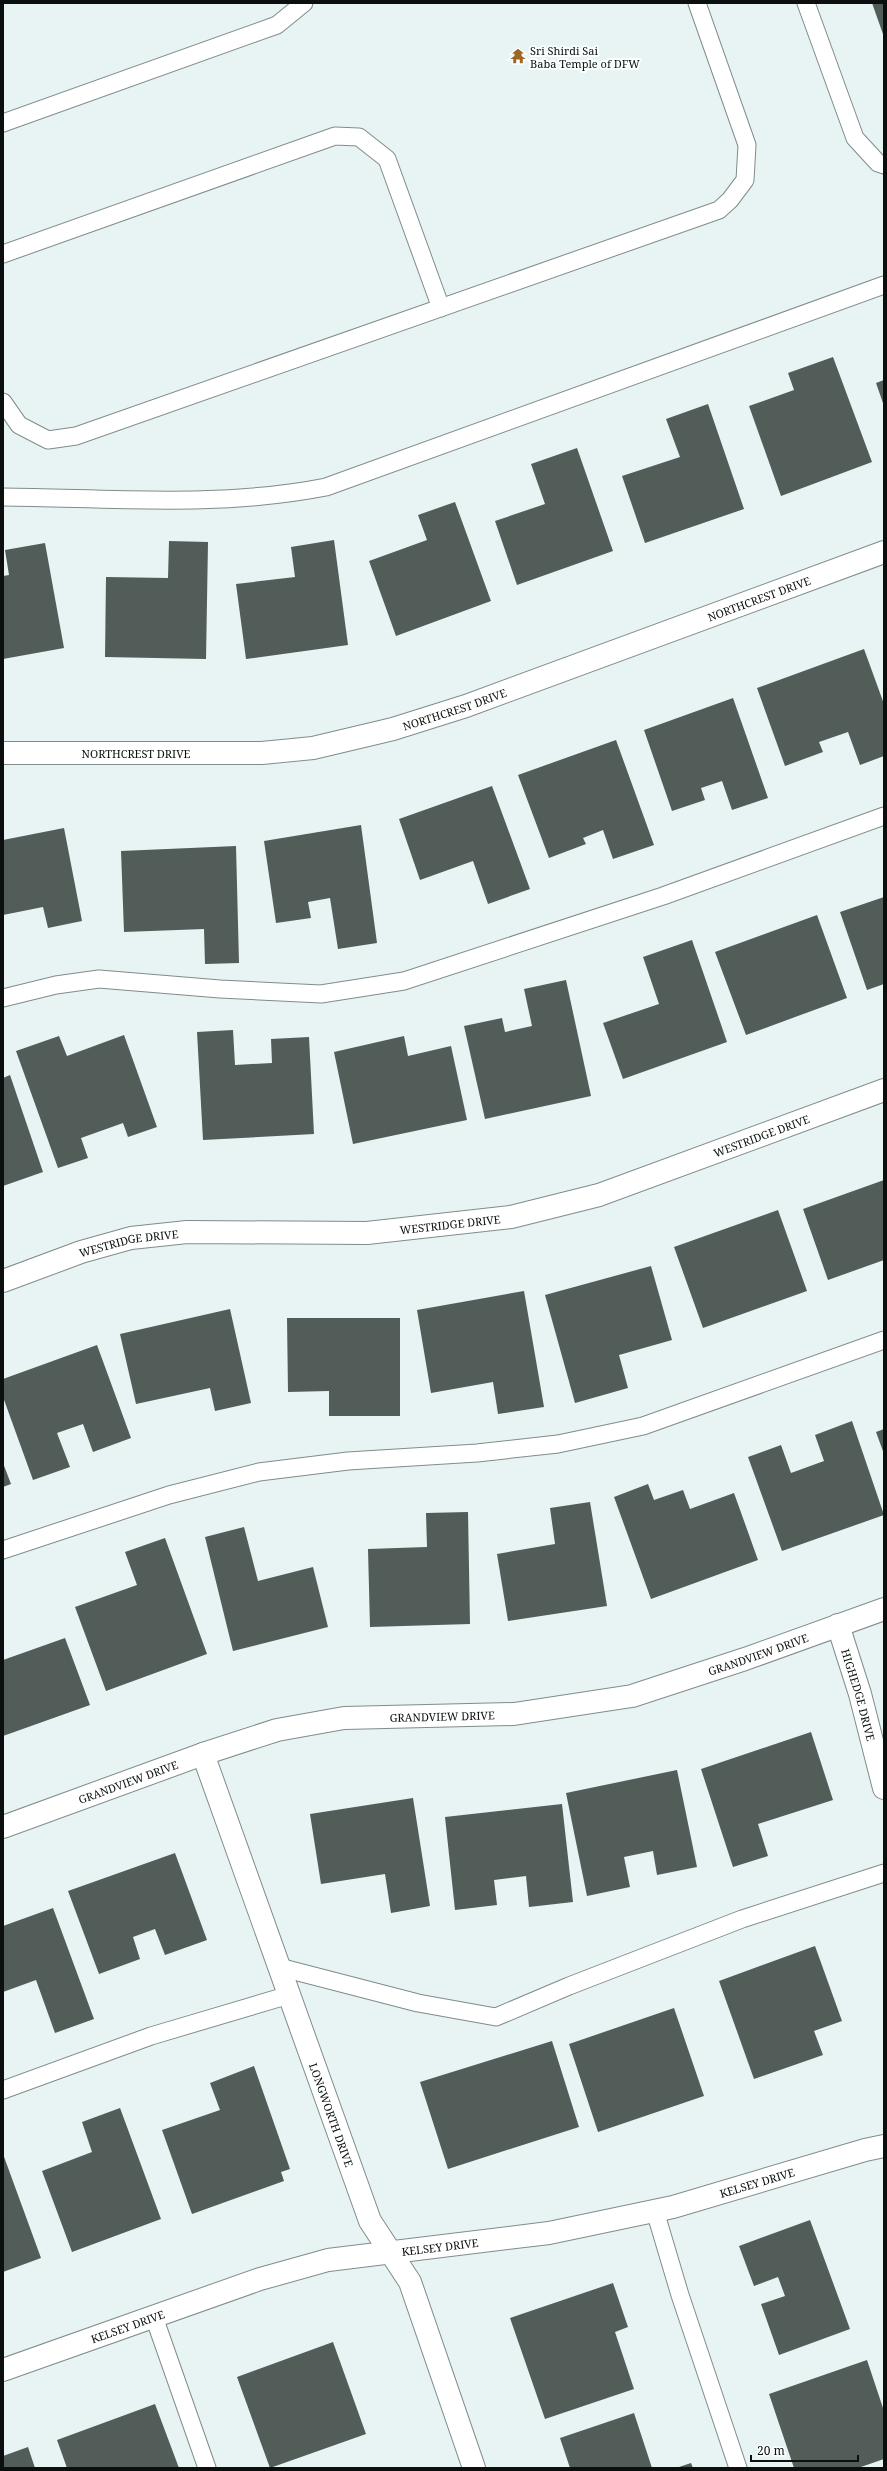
<svg xmlns="http://www.w3.org/2000/svg" width="887" height="2471" font-family="'Noto Serif',serif">
<rect width="100%" height="100%" fill="#e7f4f3"/>
<path fill="#525c58" d="M872 3H884V37Z
M833 357 872 462 781 496 749 406 794 390 788 373Z
M884 380V406L876 383Z
M708 404 744 509 645 543 622 476 680 457 666 419Z
M577 448 613 551 517 585 495 521 545 504 531 464Z
M455 502 491 601 396 636 369 561 427 540 418 515Z
M334 540 348 645 246 659 236 584 295 577 291 547Z
M169 541 208 542 206 659 105 657 106 577 168 578Z
M45 543 64 648 3 659V576L9 575 5 550Z
M864 649 884 704V756L860 765 848 732 819 742 823 752 785 766 757 688Z
M733 698 768 798 732 810 722 781 701 788 705 800 672 811 644 730Z
M616 740 654 845 613 859 603 830 583 838 586 844 549 858 518 775Z
M492 786 530 889 488 904 473 861 420 880 399 819Z
M361 825 377 943 338 949 330 898 308 902 311 918 276 923 264 841Z
M64 828 82 921 48 928 43 907 3 915V840Z
M236 846 239 963 205 964 204 929 124 932 121 851Z
M884 897V984L867 990 840 912Z
M817 915 847 998 746 1035 715 952Z
M692 940 727 1042 623 1079 603 1023 659 1004 643 957Z
M566 980 591 1096 485 1119 464 1026 502 1018 505 1032 532 1026 524 989Z
M233 1030 235 1065 272 1063 271 1039 309 1037 314 1134 203 1140 197 1032Z
M124 1035 157 1127 128 1137 123 1123 81 1138 88 1158 58 1168 16 1051 59 1036 67 1056Z
M404 1036 408 1056 451 1046 467 1120 353 1144 334 1052Z
M10 1075 43 1172 3 1186V1078Z
M884 1180V1260L828 1280 803 1209Z
M778 1210 807 1291 703 1328 674 1247Z
M651 1266 672 1340 619 1355 628 1388 575 1403 545 1295Z
M524 1291 544 1407 498 1414 493 1382 431 1393 417 1310Z
M230 1309 251 1403 215 1411 210 1388 136 1404 120 1334Z
M287 1318H400V1416H329V1391L288 1392Z
M97 1345 131 1438 93 1452 83 1424 57 1433 70 1467 33 1480 3 1397V1379Z
M852 1421 884 1515 782 1551 748 1457 781 1445 791 1473 824 1461 815 1435Z
M884 1429V1454L876 1432Z
M3 1463 11 1484 3 1487Z
M648 1484 654 1500 683 1490 690 1509 734 1493 758 1560 651 1599 614 1497Z
M590 1502 607 1606 508 1621 497 1554 555 1544 550 1508Z
M468 1512 470 1624 370 1627 368 1549 427 1547 426 1513Z
M244 1527 258 1581 313 1567 328 1627 233 1651 205 1537Z
M165 1538 207 1654 106 1691 75 1607 137 1585 125 1552Z
M65 1638 90 1705 3 1736V1660Z
M811 1732 833 1800 758 1824 768 1856 733 1867 701 1769Z
M677 1770 697 1867 657 1875 653 1851 624 1857 630 1887 587 1896 566 1793Z
M413 1798 430 1906 391 1913 385 1874 321 1884 310 1814Z
M562 1804 573 1902 529 1907 526 1876 494 1880 497 1905 455 1910 445 1817Z
M175 1853 207 1940 165 1955 155 1929 133 1937 140 1959 99 1974 68 1891Z
M53 1908 94 2019 55 2033 36 1980 3 1992V1926Z
M815 1946 842 2021 814 2031 823 2055 754 2079 719 1981Z
M674 2008 704 2096 598 2132 569 2044Z
M552 2041 579 2127 448 2169 420 2082Z
M254 2066 290 2169 281 2172 284 2181 192 2214 162 2130 220 2110 210 2083Z
M120 2108 161 2219 72 2252 42 2171 92 2152 82 2122Z
M3 2154 41 2258 3 2272Z
M810 2220 850 2329 779 2355 761 2304 785 2296 778 2277 754 2286 739 2246Z
M613 2283 628 2327 615 2332 634 2389 545 2419 510 2318Z
M333 2342 366 2434 270 2468 237 2377Z
M867 2360 884 2411V2459L858 2468H794L769 2394Z
M155 2404 179 2468H67L57 2440Z
M634 2413 652 2468H570L560 2438Z
M28 2447 35 2468H3V2456Z
M691 2463 693 2468H676Z"/>
<g fill="none" stroke-linecap="round" stroke-linejoin="round">
<g stroke="#808c8b" stroke-width="19">
<path id="service" d="M806 3 855 138 878 163 884 165
M3 123 277 25 304 3
M3 254 335 136 359 137 387 159 441 308
M3 402 19 425 48 440 76 436 719 210 730 200 745 180 747 145 697 3
M3 497C110 498 220 508 326 487L884 285
M3 998 56 985 99 979 220 989 321 994 404 981 663 896 884 816
M3 1550 169 1495 259 1472 348 1461 477 1453 558 1444 643 1426 884 1340
M279 1967 418 2003 496 2017 569 1986 742 1919 884 1873
M3 2090 151 2036 289 1995
M655 2211 680 2295 738 2468
M154 2317 207 2468"/>
</g>
<g stroke="#808c8b" stroke-width="24">
<g id="minor">
<path id="s1" d="M3 753H262L313 748 393 729 466 706 884 552"/>
<path id="s2" d="M3 1281 81 1252 131 1238 187 1232 367 1233 511 1217 599 1195 884 1090"/>
<path id="s3" d="M838 1625 860 1694 884 1788"/>
<path id="s4" d="M203 1754 370 2221 410 2282 474 2468"/>
<path id="s5" d="M3 1827 203 1754 277 1730 344 1718 514 1714 632 1696 745 1659 884 1609"/>
<path id="s6" d="M3 2370 260 2279 328 2260 549 2233 673 2207 865 2150 884 2146"/>
</g>
</g>
<use href="#service" stroke="#fff" stroke-width="17"/>
<use href="#minor" stroke="#fff" stroke-width="22"/>
</g>
<defs>
<g id="temple-bare" transform="scale(1.2)"><path d="M0-6L5-2H3V0L6.5 2.5H4V6H1.5V3h-3V6H-4V2.5H-6.5L-3 0V-2H-5Z" fill="#9d6621" stroke="#fcffff" stroke-width="2.5" paint-order="stroke"/></g>
</defs>
<g fill-rule="evenodd">
<use href="#temple-bare" x="518" y="56"/>
</g>
<g text-anchor="middle" dominant-baseline="central" stroke-width="4" stroke-linejoin="round" paint-order="stroke">
<g font-size="11" fill="#0b100f" stroke="#fcffff" text-anchor="start">
<text x="530" y="50">Sri Shirdi Sai<tspan x="530" dy="13">Baba Temple of DFW</tspan></text>
</g>
<g font-size="11" fill="#0b100f" stroke="#fcffff">
<text stroke="none"><textPath href="#s1" startOffset="781">NORTHCREST DRIVE</textPath></text>
<text stroke="none"><textPath href="#s1" startOffset="457">NORTHCREST DRIVE</textPath></text>
<text stroke="none"><textPath href="#s1" startOffset="133">NORTHCREST DRIVE</textPath></text>
<text stroke="none"><textPath href="#s2" startOffset="780">WESTRIDGE DRIVE</textPath></text>
<text stroke="none"><textPath href="#s2" startOffset="455">WESTRIDGE DRIVE</textPath></text>
<text stroke="none"><textPath href="#s2" startOffset="132">WESTRIDGE DRIVE</textPath></text>
<text stroke="none"><textPath href="#s5" startOffset="781">GRANDVIEW DRIVE</textPath></text>
<text stroke="none"><textPath href="#s3" startOffset="73">HIGHEDGE DRIVE</textPath></text>
<text stroke="none"><textPath href="#s5" startOffset="457">GRANDVIEW DRIVE</textPath></text>
<text stroke="none"><textPath href="#s5" startOffset="133">GRANDVIEW DRIVE</textPath></text>
<text stroke="none"><textPath href="#s4" startOffset="383">LONGWORTH DRIVE</textPath></text>
<text stroke="none"><textPath href="#s6" startOffset="780">KELSEY DRIVE</textPath></text>
<text stroke="none"><textPath href="#s6" startOffset="456">KELSEY DRIVE</textPath></text>
<text stroke="none"><textPath href="#s6" startOffset="132">KELSEY DRIVE</textPath></text>
</g>
</g>
<rect width="887" height="2471" fill="none" stroke="#0b100f" stroke-width="8"/>
<path d="M751 2455v6h107v-6" fill="none" stroke="#0b100f" stroke-width="2"/>
<text x="757" y="2455" font-size="12" fill="#0b100f" stroke="#fcffff" stroke-width="3" paint-order="stroke">20 m</text>
</svg>
